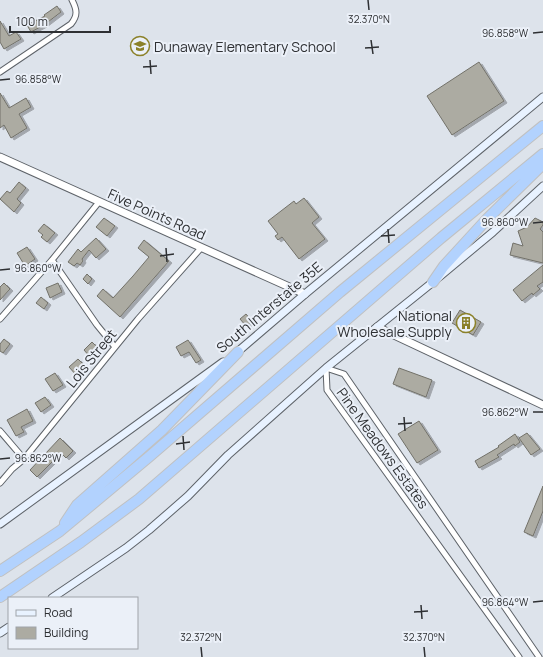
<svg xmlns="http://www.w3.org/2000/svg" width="543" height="657" font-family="Manrope,sans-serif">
<defs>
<filter id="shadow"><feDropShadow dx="3" dy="2" stdDeviation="0" flood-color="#0004"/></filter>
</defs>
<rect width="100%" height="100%" fill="#dde3eb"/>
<path fill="#acaba2" stroke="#727169" filter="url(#shadow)" d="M57 6 61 12 44 25 31 32 27 25 45 16 44 15Z
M0 21 9 36 16 32 21 39 4 49 0 42Z
M479 62 504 101 452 135 427 96Z
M0 93 9 108 26 98 31 107 19 114 27 128 11 138 4 125 0 128Z
M19 182 26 188 17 199 21 203 14 212 0 199 7 191 10 193Z
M304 198 319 217 312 223 325 239 299 259 282 237 278 240 275 236 278 234 268 221 294 201 296 204Z
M104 218 115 226 107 236 96 227Z
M535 218 543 222V225L540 229 543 232V263L510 255 513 243 523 246 518 231 527 227Z
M44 224 55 233 47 242 41 237 43 235 38 231Z
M96 238 106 249 96 258 89 250 82 259 83 261 80 265 77 263 74 266 68 262 78 249 81 252Z
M144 240 169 261 120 317 97 296 103 289 113 298 133 276 149 257 138 248Z
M27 247 35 259 25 266 17 253Z
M543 265V282L537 286 540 289 533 295 532 293 522 301 513 290Z
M87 274 92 279 88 284 83 279Z
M4 283 10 289 0 300V287Z
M58 283 62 292 50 298 46 288Z
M41 297 48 303 44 309 36 303Z
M460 310 481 322 473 335 452 323Z
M246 314 252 321 246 326 240 319Z
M4 339 10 344 3 353 0 351V344Z
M188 340 201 360 196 363 189 352 181 356 176 347Z
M92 342 98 348 90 357 84 350Z
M78 359 85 366 76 375 69 367Z
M399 368 432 380 426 397 393 384Z
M55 373 63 385 53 391 45 379Z
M45 397 51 405 41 412 35 403Z
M27 409 33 421 21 427 24 432 16 436 7 420Z
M419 421 438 450 417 463 398 434Z
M527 433 540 449 531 455 519 438Z
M515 434 520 442 515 446 514 444 497 455 499 457 479 468 475 461 499 447 498 446Z
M60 438 73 451 66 458 61 453 37 477 30 470Z
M543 486V511L533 536 524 532Z"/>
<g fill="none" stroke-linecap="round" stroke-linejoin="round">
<g stroke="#5e6369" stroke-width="7">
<path id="minor" d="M0 72 71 24C78 15 77 10 72 0
M52 260 97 325 115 347
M0 319 52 260 99 202
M0 431 24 459
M0 483 12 469 24 459 138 319 201 248
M519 657 327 390 326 368 344 374 539 657"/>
</g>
<g stroke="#5e6369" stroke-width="9">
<path id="tertiary" d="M0 157 305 294
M377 327 543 405"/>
</g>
<g stroke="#5e6369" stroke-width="9">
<path id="secondary" d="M235 354 305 294 543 97
M0 524 223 362
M52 598 126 548 149 530 188 496 228 455 326 368 433 282 493 232 543 186
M0 633 9 627"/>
</g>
<g stroke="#c0c1c2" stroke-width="12">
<path id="motorway" d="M433 282 444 266 488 218 543 164
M65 523 77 505 162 430 238 352
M0 571 60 531 150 456 340 292 543 126
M0 597 81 542 139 499 441 238 543 154"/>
</g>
<use href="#minor" stroke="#fff" stroke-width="5"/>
<use href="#tertiary" stroke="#fff" stroke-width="7"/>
<use href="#secondary" stroke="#e8f2ff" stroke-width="7"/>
<use href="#motorway" stroke="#b2d2fe" stroke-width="10"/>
</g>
<path fill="none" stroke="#2e3033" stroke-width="1.5" d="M368 0 369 10M533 33 543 32M371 40 373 54M365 48 379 47M150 60 151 74M143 67 157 66M0 80 10 79M533 223 543 222M388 229 389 243M381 236 395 235M166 248 167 262M160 256 174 254M0 270 10 269M533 412H543M404 417 405 431M398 424 412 423M183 436 184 450M176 444 190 442M0 459 10 458M533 602 543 601M421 605 422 619M414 612 428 611M201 647 202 657M424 647 425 657"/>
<defs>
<g id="school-ring" transform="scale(1)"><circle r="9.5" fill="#ebf0f8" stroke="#8b8129" stroke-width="1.5"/><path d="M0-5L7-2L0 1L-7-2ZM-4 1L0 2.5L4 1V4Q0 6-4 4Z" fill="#8b8129"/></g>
<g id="building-ring" transform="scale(1)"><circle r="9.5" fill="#ebf0f8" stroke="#8b8129" stroke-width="1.5"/><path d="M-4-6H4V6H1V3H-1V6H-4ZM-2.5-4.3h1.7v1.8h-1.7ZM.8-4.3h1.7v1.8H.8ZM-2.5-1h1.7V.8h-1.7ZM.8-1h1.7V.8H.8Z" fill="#8b8129"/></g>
</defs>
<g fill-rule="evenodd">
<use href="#school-ring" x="140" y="46"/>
<use href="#building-ring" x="466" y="323"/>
</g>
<g text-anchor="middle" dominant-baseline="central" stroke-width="4" stroke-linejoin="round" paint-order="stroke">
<g font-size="14" fill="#2e3033" stroke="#ebf0f8" text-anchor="start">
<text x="154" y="46">Dunaway Elementary School</text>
<text x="452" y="315" text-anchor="end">National<tspan x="452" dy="16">Wholesale Supply</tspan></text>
</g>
<g font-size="14" fill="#2e3033" stroke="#ebf0f8">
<text transform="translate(157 214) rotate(24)">Five Points Road</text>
<text transform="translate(269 307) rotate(-40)">South Interstate 35E</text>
<text transform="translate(91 358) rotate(-51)">Lois Street</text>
<text transform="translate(383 448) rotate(54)">Pine Meadows Estates</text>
</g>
</g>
<g font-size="10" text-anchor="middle" fill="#2e3033" stroke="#ebf0f8" stroke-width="4" stroke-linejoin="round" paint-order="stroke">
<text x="369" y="23">32.370°N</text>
<text x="505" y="37">96.858°W</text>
<text x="38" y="83">96.858°W</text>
<text x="505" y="226">96.860°W</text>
<text x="38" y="272">96.860°W</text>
<text x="505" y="416">96.862°W</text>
<text x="38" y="462">96.862°W</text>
<text x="505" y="606">96.864°W</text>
<text x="201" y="641">32.372°N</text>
<text x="424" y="641">32.370°N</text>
</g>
<rect x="8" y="597" width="130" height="52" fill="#ebf0f8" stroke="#9fa3a9"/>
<rect x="16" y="610" width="20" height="6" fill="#e8f2ff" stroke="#9fa3a9"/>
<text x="44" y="617" font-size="12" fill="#2e3033">Road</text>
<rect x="16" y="627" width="20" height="12" fill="#acaba2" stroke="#9fa3a9"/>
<text x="44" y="637" font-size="12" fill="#2e3033">Building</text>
<path d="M10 26v6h100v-6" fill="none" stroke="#2e3033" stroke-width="2"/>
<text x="16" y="26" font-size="12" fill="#2e3033" stroke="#ebf0f8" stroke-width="3" paint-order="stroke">100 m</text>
</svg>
